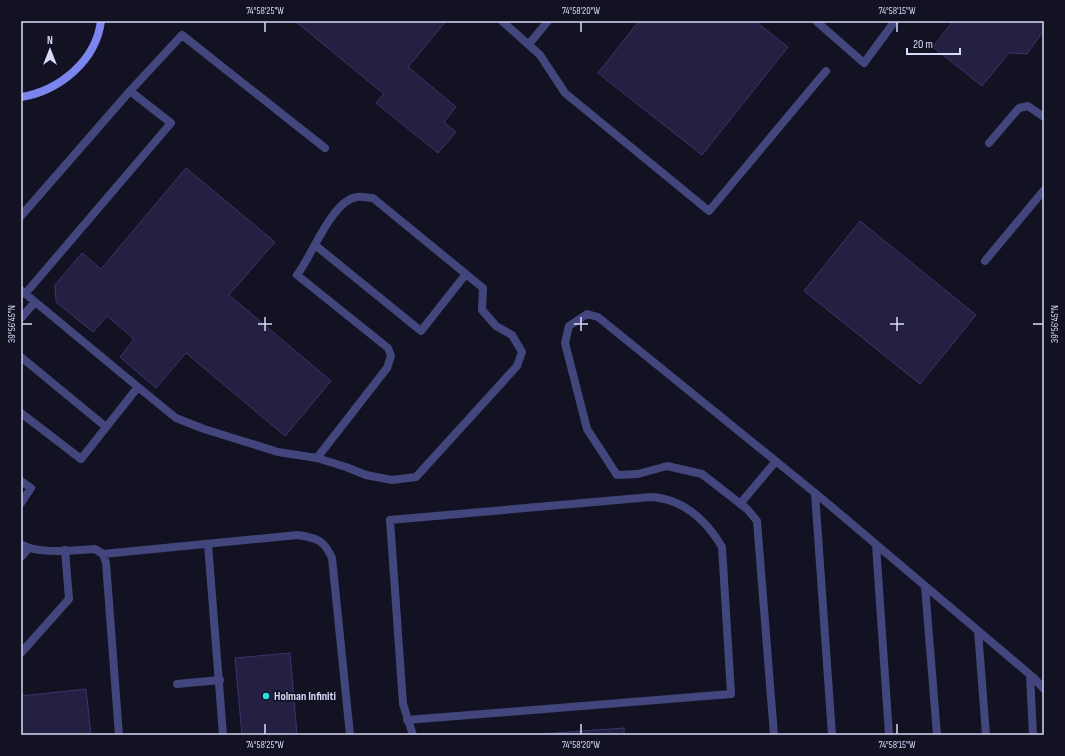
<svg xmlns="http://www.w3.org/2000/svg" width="1065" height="756" font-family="'Sofia Sans Condensed',sans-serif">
<rect width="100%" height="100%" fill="#131223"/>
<path fill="#242042" stroke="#3a356b" d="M295 21H446L408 67 456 107 444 122 456 132 438 153 376 103 384 94Z
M639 21H755L788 47 702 155 598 73Z
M953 21H1044V30L1027 54 1009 53 982 86 933 47Z
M186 168 275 242 229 295 331 381 285 436 186 353 156 388 120 357 134 339 107 316 93 332 56 302 55 285 82 253 101 269Z
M860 221 976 315 920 384 804 291Z
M290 653 297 735H242L235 658Z
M86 689 91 735H21V696Z
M624 728V735L541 734Z"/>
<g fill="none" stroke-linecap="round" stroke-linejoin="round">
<path stroke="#42467c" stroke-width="8" d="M502 21 540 55 565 93 709 211 826 71
M816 21 864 63 895 21
M529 44 548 21
M989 143 1019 108 1028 106 1044 117
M21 216 130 91
M315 245 421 331 466 274
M985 261 1044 190
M25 294 171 123 130 91 182 35 325 148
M21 318 35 302
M21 357 106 427
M138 387 176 418 204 429 278 452 317 458 346 467 366 475 392 480 416 477 517 366 522 352 512 335 496 326 482 310 483 288 373 198C368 198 362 196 357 197 332 200 312 256 297 275L388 348 391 356 387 368 317 458
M21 413 81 459 138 387 22 291
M21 481 31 488 21 503
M815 493 832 735
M740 504 776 461
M21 544C37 555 75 550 95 549L103 554 106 563 119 735
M208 544 223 735
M876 545 889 735
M103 554 298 535C317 538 324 540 332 558L350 735
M21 557 28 549
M925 586 937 735
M978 631 986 735
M21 653 69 599 65 550
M1030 675 1033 735
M177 684 220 680
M407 720 731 694 722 547C706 520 684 499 651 497L390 520 403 704 413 735
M774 735 757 521 747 509 702 474 667 466 638 474 617 475 587 429 565 343 569 326 587 314 598 317 820 497 1034 678 1044 689"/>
<path stroke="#7c84ee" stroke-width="8" d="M21 97C59 91 96 61 101 21"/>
</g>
<path fill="none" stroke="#d9d9fa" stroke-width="1.5" d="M265 22V32M581 22V32M897 22V32M265 317V331M581 317V331M897 317V331M22 324H32M258 324H272M574 324H588M890 324H904M1033 324H1043M265 724V734M581 724V734M897 724V734"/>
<circle fill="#1de2e2" stroke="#131223" stroke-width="1.5" cx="266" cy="696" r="4"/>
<g text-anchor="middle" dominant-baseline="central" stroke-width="3.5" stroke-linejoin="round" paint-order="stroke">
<g font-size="12" font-weight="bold" fill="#d9d9fa" stroke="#131223" text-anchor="start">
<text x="274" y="696">Holman Infiniti</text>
</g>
</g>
<rect width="1065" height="756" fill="none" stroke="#131223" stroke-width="44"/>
<g transform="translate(50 50)" stroke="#131223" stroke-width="3" paint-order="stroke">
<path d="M0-3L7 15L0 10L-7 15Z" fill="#d9d9fa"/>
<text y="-6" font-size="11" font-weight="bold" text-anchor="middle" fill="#d9d9fa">N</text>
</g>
<path d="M907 48v6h53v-6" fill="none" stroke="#d9d9fa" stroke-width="2"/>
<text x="913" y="48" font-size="12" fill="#d9d9fa" stroke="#131223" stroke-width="3" paint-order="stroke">20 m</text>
<rect x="22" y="22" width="1021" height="712" fill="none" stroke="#d9d9fa" stroke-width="1.5"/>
<g font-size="10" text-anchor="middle" fill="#d9d9fa">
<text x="265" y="14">74°58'25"W</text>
<text x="581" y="14">74°58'20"W</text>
<text x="897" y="14">74°58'15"W</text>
<text transform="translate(11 324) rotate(-90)" y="4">39°56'45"N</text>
<text transform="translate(1054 324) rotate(-90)" y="4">39°56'45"N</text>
<text x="265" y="748">74°58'25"W</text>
<text x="581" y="748">74°58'20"W</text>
<text x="897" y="748">74°58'15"W</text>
</g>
</svg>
